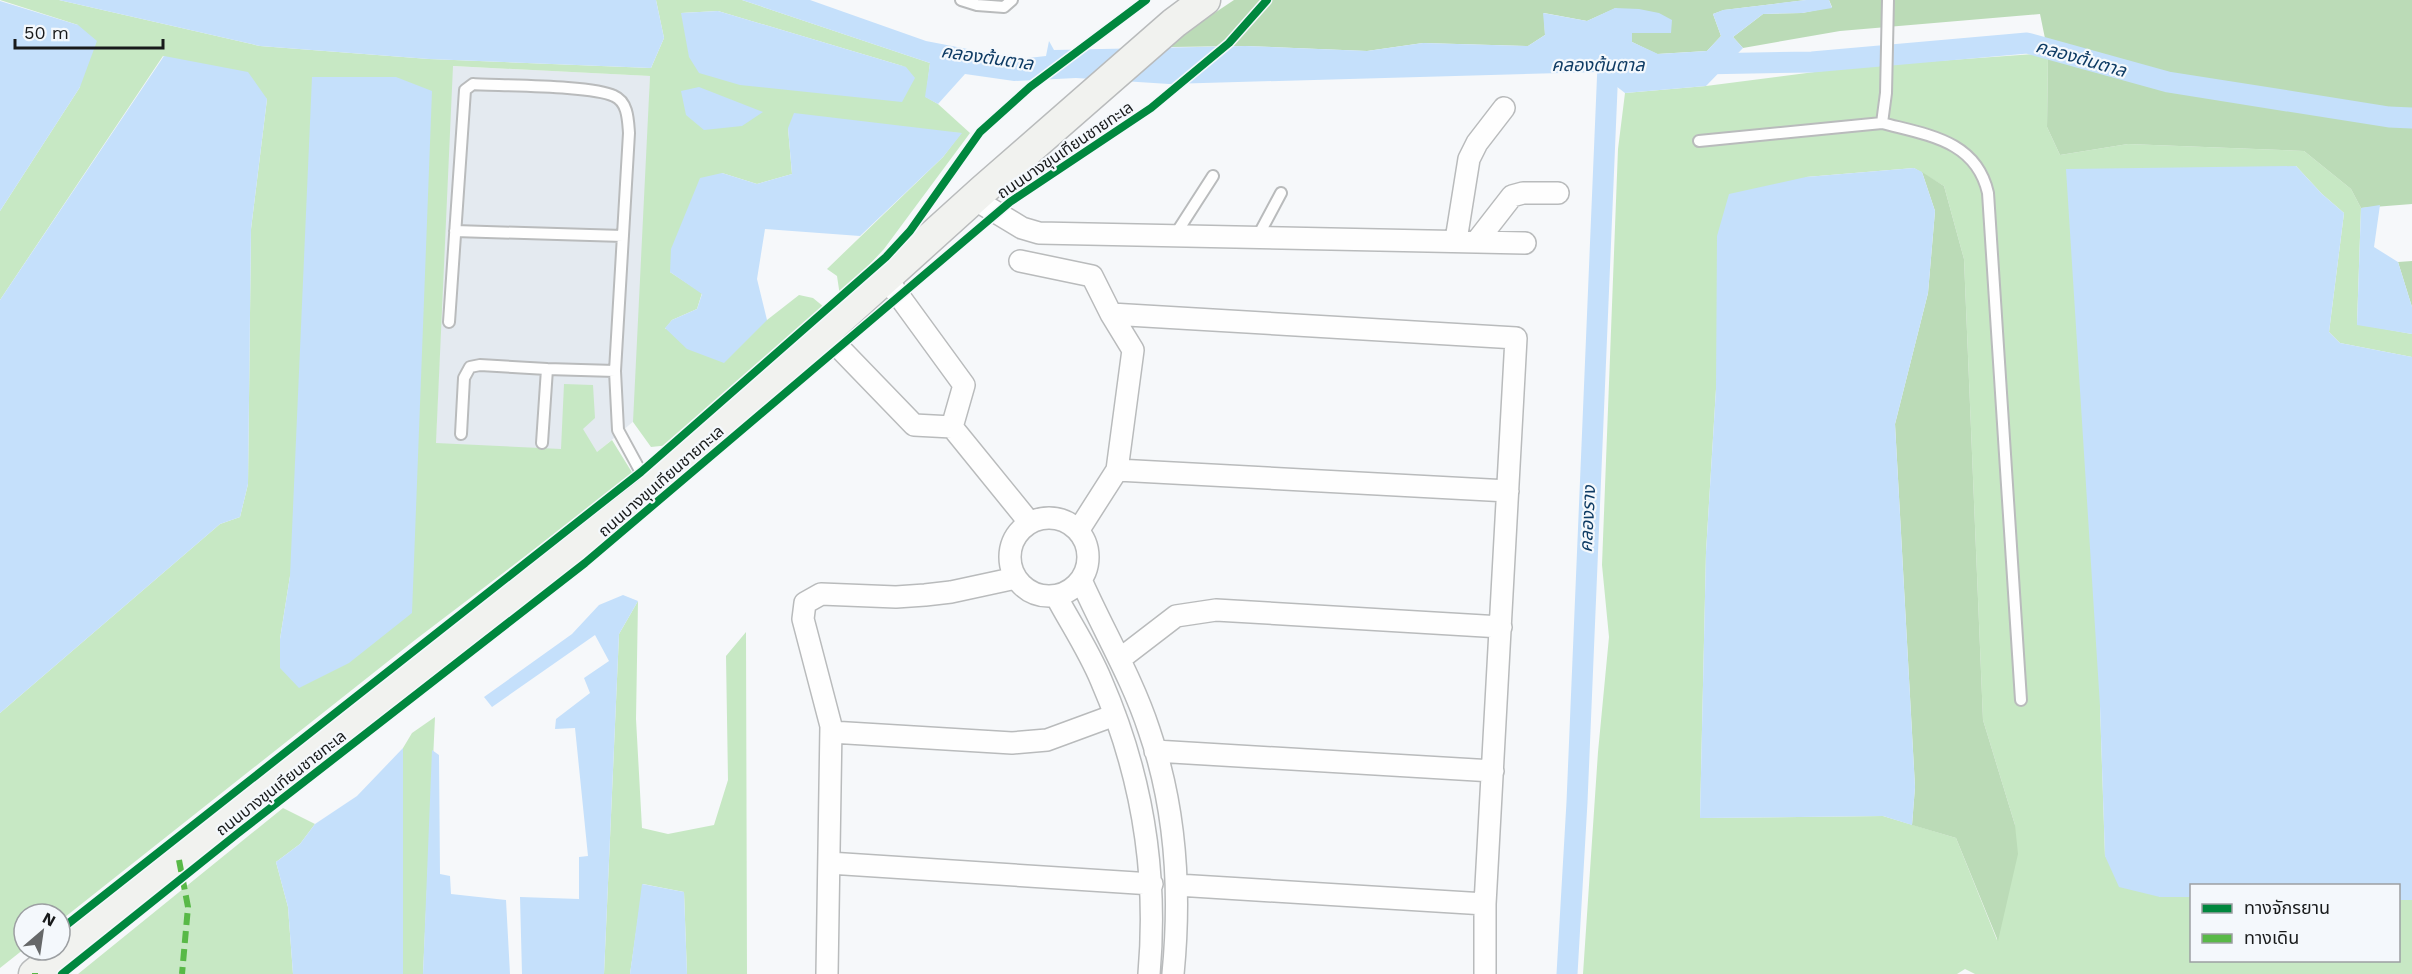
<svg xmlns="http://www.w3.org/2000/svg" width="2412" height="974" font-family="'Work Sans','Noto Sans Thai',sans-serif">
<rect width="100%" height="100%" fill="#f6f8fa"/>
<path fill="#e4eaf0" d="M452 66 650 76 642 414 429 596Z"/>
<path fill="#c7e8c4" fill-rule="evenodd" d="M0 0H59L260 46 429 59 651 68 664 38 656 0H742L930 63 926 97 938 104 970 133 884 249 840 296 837 276 827 269 943 157 961 133 788 128 792 174 757 184 722 173 670 272 702 293 697 309 672 320 665 329 767 320 799 295 813 298 824 307 670 445 651 447 633 422 650 76 453 66 436 443 561 449 564 384 593 385 595 418 583 429 597 452 612 440 633 474 415 640 60 921V914H24V949L0 968V713L220 524 240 517 248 484 251 229 267 99 163 56 0 300V211L80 87 78 25ZM718 11 906 67 681 13ZM290 576 349 663 280 639Z
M2048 53 2047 127 2060 155 2128 144 2304 151 2351 189 2361 208 2357 324 2412 334V357L2340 343 2329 332 2344 213 2322 194 2296 166 2100 706 2105 856 2160 897H2191L2192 960H2398L2399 900H2412V974H1975L1965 969 1957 974H1583L1598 752 1609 637 1602 565 1618 149 1625 93 1706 86 1853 67ZM1914 168 1944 186 1964 259 1983 720 2015 825 1997 940 1956 838 1883 816 1700 818 1706 552 1716 389 1806 177Z
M638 601 636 719 642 828 668 834 714 825 728 780 726 656 746 632 747 974H687L684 892 643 884 630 974H604L619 634Z
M435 717 423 974H403V748L412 733Z
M283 808 315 824 300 844 276 862 288 907 293 974H78Z"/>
<path fill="#bbdbb7" d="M1234 0H1806L1724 10 1713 14 1721 36 1707 51 1657 54 1632 42V33H1650L1616 8 1587 21 1544 13 1545 35 1528 46 1423 43 1367 51 1245 46 1170 47 1186 32Z
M1829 0H2412V204L2361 208 2351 189 2304 151 2128 144 2060 155 2047 127 2048 53 2040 14 1840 31 1743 48 1733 37 1763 14 1802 13 1832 7Z
M1922 172 1944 186 1964 259 1983 720 2015 825 2018 854 1998 941 1956 838 1912 825 1915 787 1895 424 1928 293 1935 211Z
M2412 261V307L2398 262Z"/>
<path fill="#c5e0fb" d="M59 0H656L664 38 651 68 429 59 260 46Z
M742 0H810L926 41 1019 59 1046 56 1049 41 1054 50 1245 46 1367 51 1423 43 1528 46 1545 35 1543 13 1587 21 1615 8 1639 9 1659 13 1672 20 1671 33H1632V42L1658 54 1707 51 1721 36 1713 14 1723 10 1806 0H1829L1832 8 1802 13 1763 14 1733 37 1743 48 1706 86 1625 93 1598 72 1169 84 1076 78 1014 81 965 74 938 104 925 97 930 63Z
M0 1 78 25 97 41 80 87 0 211Z
M718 11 906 67 915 78 902 102 740 85 699 73 689 57 681 13Z
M164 56 248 72 267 99 251 229 248 484 240 517 220 524 0 713V300Z
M312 77H396L432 91 412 613 349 663 299 688 280 668V639L290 576Z
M699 87 763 112 742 126 704 130 686 115 681 91Z
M794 113 962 133 943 157 860 236 765 229 757 279 767 320 724 363 687 349 665 328 672 320 697 309 702 294 670 272 671 249 700 178 722 173 757 184 792 174 788 128Z
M2296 166 2322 194 2344 213 2329 332 2340 343 2412 357V900H2399L2398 886H2192L2191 897H2160L2119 887 2105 856 2100 706 2066 169Z
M1914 168 1922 172 1935 211 1928 293 1895 424 1915 787 1912 825 1883 816 1700 818 1706 552 1716 389 1717 236 1729 194 1806 177Z
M2380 205 2374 247 2398 262 2412 307V334L2357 325 2361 208Z
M623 595 638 601 619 634 604 974H522L520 897 579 899V857L588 856 575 728 555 729 556 719 590 693 584 678 609 661 595 635 492 707 484 697 572 634 599 605Z
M403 748V974H293L288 907 276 862 300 844 315 824 357 796Z
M432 750 439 755 440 874 450 876 451 894 506 900 510 974H423Z
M642 884 684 892 687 974H630Z"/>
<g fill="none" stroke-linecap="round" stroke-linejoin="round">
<path stroke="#c5e0fb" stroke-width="21" d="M1699 64 1812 62 2027 43 2168 82 2389 117 2412 118
M1567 974 1577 802 1608 65"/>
<g stroke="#b9bbbc" stroke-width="14">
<path id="lane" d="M961 0 977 5 1004 7 1012 0
M1888 0 1886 93 1882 123C1927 135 1976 140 1988 193L2021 700
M1699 141 1882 123
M455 231 623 236
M1175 235 1213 176
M1258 236 1281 193
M449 322 465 90 473 84C503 86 592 85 614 96 628 102 628 120 629 133L615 371 618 430 649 487
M461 434 464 378 470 367 480 365 547 369
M542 443 547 369 615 371"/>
</g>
<g stroke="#b9bbbc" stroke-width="24">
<path id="street" d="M974 199 1022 228 1039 233 1525 243
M1456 240 1469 159 1477 143 1504 108
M1477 241 1512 196 1523 193H1558
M1020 261 1092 276 1111 314 1133 350 1117 470 1078 531
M886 278 964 385 952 427
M1111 314 1516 338 1485 904
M825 333 914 425 952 427 1030 523
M1117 470 1508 491
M1010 557a39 39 0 1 1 78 0a39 39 0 1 1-78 0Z
M1081 580C1103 630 1132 678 1149 730 1176 808 1181 892 1173 974
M1056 596C1071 624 1089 651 1101 680 1142 774 1158 872 1149 974
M1120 659 1176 616 1216 610 1501 627
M831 732 1012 743 1047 740 1115 715
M1155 751 1493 771
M829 863 1152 884
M1177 885 1485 904V974
M827 974 831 726 803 619 805 603 821 594 896 597 925 595 951 592 1016 578"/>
</g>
<g stroke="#b9bbbc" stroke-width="33">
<path id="secondary" d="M34 974 651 490 983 190 1174 23 1205 0"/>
</g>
<use href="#lane" stroke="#fefefe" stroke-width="10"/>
<use href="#street" stroke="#fefefe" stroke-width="21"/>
<use href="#secondary" stroke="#f1f2ef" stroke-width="30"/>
<path stroke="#58b947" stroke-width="6" stroke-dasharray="12 6" stroke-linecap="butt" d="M179 860 188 907 182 974
M35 973V974"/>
<g stroke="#f4f8fc" stroke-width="11">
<path id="cycleway" d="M60 930 641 472 886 257 910 231 980 132 1030 87 1146 0
M62 974 237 834 585 563 1010 202 1151 108 1229 43 1267 0"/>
</g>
<use href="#cycleway" stroke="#00873e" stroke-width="8"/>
</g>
<g text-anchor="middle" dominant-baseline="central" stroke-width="4.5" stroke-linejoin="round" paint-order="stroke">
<g font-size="16" fill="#181a1b" stroke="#f4f8fc">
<text transform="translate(1065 150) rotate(-34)">ถนนบางขุนเทียนชายทะเล</text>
<text transform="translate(661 481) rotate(-41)">ถนนบางขุนเทียนชายทะเล</text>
<text transform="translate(281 783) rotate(-38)">ถนนบางขุนเทียนชายทะเล</text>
</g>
<g font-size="18" font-style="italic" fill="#0e3b64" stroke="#f4f8fc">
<text transform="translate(987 57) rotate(8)">คลองต้นตาล</text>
<text transform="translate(2081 58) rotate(16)">คลองต้นตาล</text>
<text x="1598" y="64">คลองต้นตาล</text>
<text transform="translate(1587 519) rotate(-87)">คลองราง</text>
</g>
</g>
<rect x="2190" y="884" width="210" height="78" fill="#f4f8fc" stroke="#9c9fa2" stroke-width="1.5"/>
<rect x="2202" y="904" width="30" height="9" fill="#00873e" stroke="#9c9fa2" stroke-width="1.5"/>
<text x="2244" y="914" font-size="18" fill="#181a1b">ทางจักรยาน</text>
<rect x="2202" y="934" width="30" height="9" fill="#58b947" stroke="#9c9fa2" stroke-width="1.5"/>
<text x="2244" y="944" font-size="18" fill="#181a1b">ทางเดิน</text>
<g transform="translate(42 932) rotate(29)"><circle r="28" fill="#f4f8fc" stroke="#9c9fa2" stroke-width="1.5"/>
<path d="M0-4.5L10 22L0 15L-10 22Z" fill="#666869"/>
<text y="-9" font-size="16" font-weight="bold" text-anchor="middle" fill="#181a1b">N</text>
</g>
<path d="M15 39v9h148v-9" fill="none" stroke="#181a1b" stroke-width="3"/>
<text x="24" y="39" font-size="18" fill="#181a1b" stroke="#f4f8fc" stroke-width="4.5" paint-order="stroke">50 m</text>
</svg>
